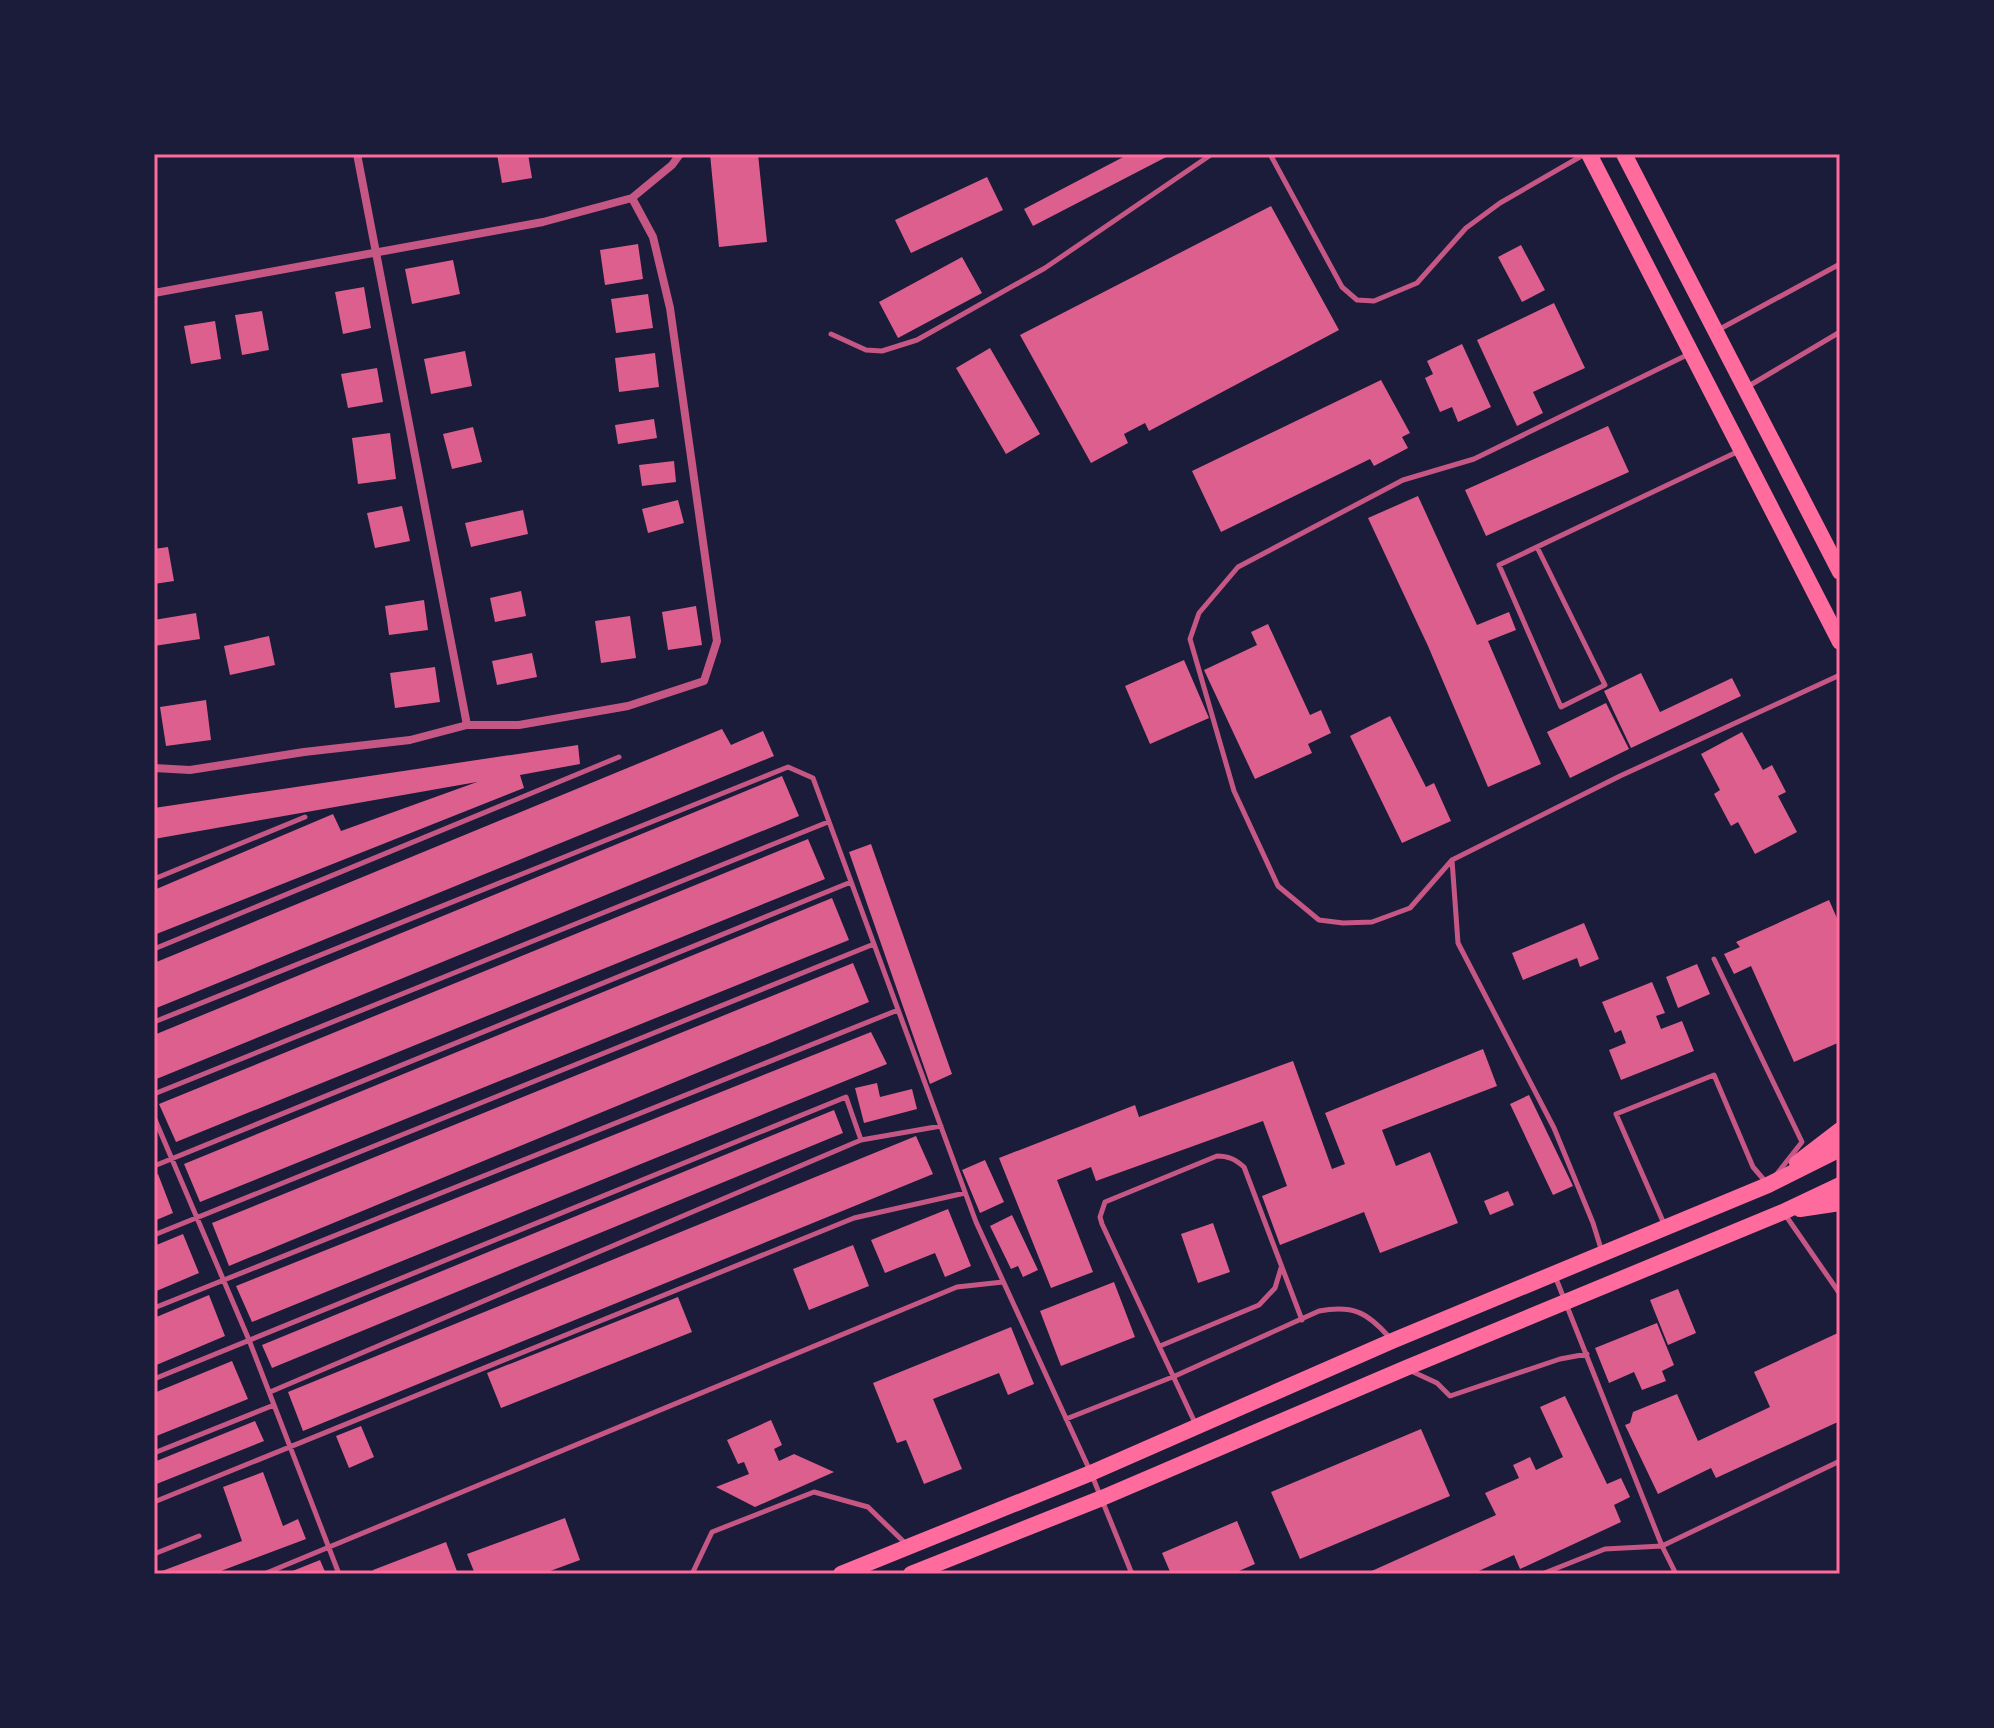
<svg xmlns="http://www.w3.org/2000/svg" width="1994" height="1728" font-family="'IBM Plex Serif',serif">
<rect width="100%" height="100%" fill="#1b1b3a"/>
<path fill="#dd5f8e" d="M497 154H528L532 178 502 183Z
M710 154H758L767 242 719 247Z
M1129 154H1172L1033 226 1024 209Z
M987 177 1003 210 911 253 895 220Z
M1271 206 1339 330 1149 431 1145 423 1124 434 1128 443 1091 463 1020 335Z
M638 244 643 279 605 285 600 250Z
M1521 245 1545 290 1522 302 1498 257Z
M962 257 982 293 898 338 879 302Z
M453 260 460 294 412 304 405 269Z
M364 287 371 328 343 334 335 292Z
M648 294 653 328 616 333 611 299Z
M1554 303 1585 368 1533 392 1543 413 1517 426 1477 340Z
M262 311 269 350 242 355 235 315Z
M215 321 221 359 191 364 184 326Z
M1462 344 1491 407 1458 422 1452 407 1440 412 1425 378 1433 374 1427 361Z
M990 348 1040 434 1006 454 956 368Z
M465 351 472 386 431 394 424 359Z
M655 353 659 387 619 392 615 358Z
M377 368 383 402 348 408 341 374Z
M1381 380 1410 433 1402 437 1408 448 1374 466 1370 459 1221 532 1192 471Z
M654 419 657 438 618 444 615 425Z
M1608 426 1629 472 1486 536 1465 490Z
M473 427 482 462 452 469 443 434Z
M390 433 396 479 358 484 352 438Z
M674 461 676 482 642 486 639 465Z
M1418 496 1477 625 1509 612 1516 630 1488 641 1541 764 1488 787 1428 646 1368 518Z
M678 500 684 523 648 533 642 509Z
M402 506 410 541 375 548 367 513Z
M523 510 528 534 471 547 465 523Z
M168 547 174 581 154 584V549Z
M521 591 526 616 495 622 490 598Z
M424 600 428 630 389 635 385 606Z
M696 606 702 645 668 650 662 612Z
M196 613 200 639 154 646V620Z
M630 616 636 658 601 663 595 621Z
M1268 624 1310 715 1321 710 1331 733 1308 744 1312 753 1255 779 1204 670 1257 645 1251 632Z
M269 636 275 665 230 675 224 646Z
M532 653 537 677 497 685 492 661Z
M1184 660 1209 718 1150 744 1125 686Z
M435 667 440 702 395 708 390 673Z
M1641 673 1660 712 1732 678 1741 696 1631 748 1604 691Z
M206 700 211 740 166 746 160 707Z
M1606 703 1629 749 1570 778 1547 732Z
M1390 716 1426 787 1434 783 1451 821 1402 843 1350 736Z
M722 729 731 745 763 731 774 756 154 1009V963Z
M1742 732 1763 770 1772 765 1786 792 1778 796 1797 832 1755 854 1738 822 1731 826 1714 794 1720 790 1701 754Z
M578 745 580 764 520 775 524 788 154 935V890L333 814 341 831 477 782 154 839V808Z
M782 776 799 816 154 1080V1035Z
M808 839 825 879 176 1142 159 1104Z
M871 844 952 1074 930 1084 849 852Z
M832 898 849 940 200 1202 184 1164Z
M1829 900 1840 925V1042L1794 1062 1751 966 1734 974 1724 954 1740 947 1736 942Z
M1584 923 1599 959 1580 967 1577 958 1523 980 1512 953Z
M853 963 869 1002 229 1266 212 1223Z
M1697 964 1710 994 1678 1008 1666 977Z
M1652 982 1665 1013 1656 1016 1661 1029 1682 1021 1694 1051 1621 1080 1609 1050 1626 1043 1621 1030 1615 1033 1602 1002Z
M871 1032 887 1064 252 1322 236 1286Z
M1483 1049 1497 1086 1382 1130 1396 1166 1430 1152 1458 1223 1380 1253 1364 1212 1280 1245 1262 1196 1287 1186 1263 1121 1096 1181 1091 1167 1057 1180 1093 1272 1051 1288 999 1158 1135 1105 1139 1117 1293 1061 1332 1169 1345 1164 1325 1113Z
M877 1083 880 1097 912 1089 917 1109 864 1123 855 1088Z
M1529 1095 1573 1186 1553 1195 1510 1104Z
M834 1110 843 1133 272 1368 262 1345Z
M916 1136 933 1174 303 1431 288 1392Z
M985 1160 1004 1202 980 1213 962 1170Z
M158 1174 173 1213 154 1221V1176Z
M1508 1191 1514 1205 1490 1215 1484 1201Z
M948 1209 971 1266 945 1277 935 1253 885 1273 871 1240Z
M1012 1215 1038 1270 1023 1277 1018 1266 1011 1269 990 1226Z
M1213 1223 1230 1272 1198 1283 1181 1234Z
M183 1234 199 1273 154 1292V1246Z
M853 1245 869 1286 809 1310 793 1269Z
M1114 1282 1135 1337 1061 1366 1040 1311Z
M1678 1289 1696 1333 1668 1345 1650 1300Z
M209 1295 225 1336 154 1366V1318Z
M678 1297 692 1332 501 1408 487 1373Z
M1657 1323 1674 1365 1662 1371 1666 1381 1642 1390 1634 1372 1609 1383 1595 1348Z
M1011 1327 1034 1384 1008 1395 999 1373 933 1399 962 1469 924 1484 906 1440 897 1443 873 1383Z
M1840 1332V1421L1716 1478 1711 1468 1658 1494 1625 1425 1630 1423 1633 1412 1677 1394 1698 1441 1770 1407 1754 1372Z
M232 1361 248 1399 154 1437V1393Z
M1565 1396 1607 1484 1621 1478 1630 1497 1614 1505 1621 1522 1520 1569 1514 1555 1472 1574H1365L1496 1515 1485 1493 1519 1478 1513 1465 1530 1457 1536 1470 1563 1457 1540 1407Z
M771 1420 782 1445 774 1449 779 1461 794 1454 834 1472 755 1507 716 1487 749 1474 744 1462 738 1464 727 1440Z
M255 1421 264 1441 154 1485V1462Z
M361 1426 374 1457 349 1468 336 1436Z
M1421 1429 1450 1496 1300 1559 1271 1492Z
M263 1472 283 1526 298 1519 306 1539 213 1574H154L242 1541 223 1487Z
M565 1518 580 1560 542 1574H475L467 1554Z
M1237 1521 1255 1564 1232 1574H1171L1162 1553Z
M446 1542 458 1574H374L373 1570Z
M320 1560 326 1574H285Z"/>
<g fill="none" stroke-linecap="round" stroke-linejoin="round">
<path stroke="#c65784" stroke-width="5" d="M1270 154 1342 287 1357 300 1374 301 1417 283 1466 228 1500 203 1585 154
M1718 330 1840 264
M831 334 866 350 882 351 917 340 1045 268 1212 154
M1747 387 1840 332
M1537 547 1605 685 1561 707 1499 565C1579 527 1659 489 1739 451
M1452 860 1410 908 1372 922 1343 923 1319 920 1278 886 1234 791 1190 639 1199 613 1238 567 1403 480 1474 459 1689 354
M154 879 305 817
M154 949 619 757
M1714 959 1802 1142 1776 1175
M154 1022 788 767 813 778 976 1222 1091 1473 1132 1574
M154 1094 828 822
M154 1117 249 1340 339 1574
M154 1166 851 882
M1784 1213 1840 1294
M1665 1226 1616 1114 1714 1075 1753 1167 1765 1181
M154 1235 874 944
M1602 1252 1593 1223 1554 1128 1458 943 1452 860 1620 776 1840 675
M1555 1276 1662 1546 1840 1461
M154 1308 898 1010
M1160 1346 1259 1305 1275 1288 1281 1268
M1411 1371 1437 1383 1450 1396 1560 1359 1587 1354
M154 1379 846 1097 861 1140 941 1126
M270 1392 861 1140
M1066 1419 1175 1376 1319 1311C1353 1305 1367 1312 1389 1337
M1196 1425 1102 1224 1100 1217 1105 1202 1217 1156C1228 1156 1235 1159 1244 1167L1302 1320
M154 1453 274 1405
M154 1502 854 1218 965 1193
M154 1554 199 1536
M264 1574 957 1287 1003 1282
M692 1574 712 1532 814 1492 868 1507 905 1543
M1542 1574 1605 1549 1662 1546 1676 1574"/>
<path stroke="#c65784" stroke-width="8" d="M357 154 467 725
M632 198 672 165 680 154
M154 293 543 222 632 198 653 237 670 308 717 641 704 681 628 706 519 725H467L410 740 304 752 190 770 154 768"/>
<path stroke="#ff6b9d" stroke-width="16" d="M1589 154 1840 642
M1624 154 1840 572
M1797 1163 1840 1130
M1800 1209 1840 1203
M841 1574 1091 1473 1392 1341 1768 1185 1840 1149
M911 1574 1102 1498 1406 1368 1783 1212 1840 1185"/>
</g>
<rect width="1994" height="1728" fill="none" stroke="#1b1b3a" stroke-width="312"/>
<rect x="156" y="156" width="1682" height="1416" fill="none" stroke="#ff6b9d" stroke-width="3"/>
</svg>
